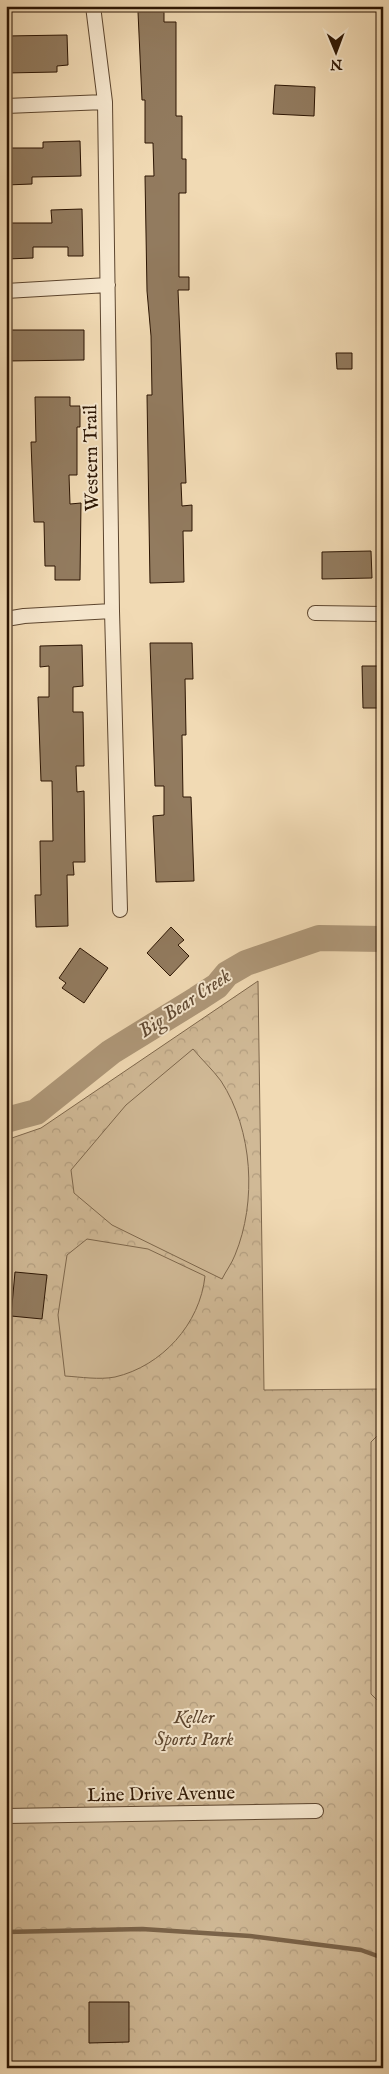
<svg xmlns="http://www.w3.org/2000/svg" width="389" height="2074" font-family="'IM FELL English',serif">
<defs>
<pattern id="park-crowns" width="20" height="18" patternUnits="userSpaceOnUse" patternTransform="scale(1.25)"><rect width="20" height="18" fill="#d0b996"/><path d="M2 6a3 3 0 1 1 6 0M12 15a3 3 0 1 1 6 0" fill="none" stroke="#b39e80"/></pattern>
</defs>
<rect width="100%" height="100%" fill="#f1dab4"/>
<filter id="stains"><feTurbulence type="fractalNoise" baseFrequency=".004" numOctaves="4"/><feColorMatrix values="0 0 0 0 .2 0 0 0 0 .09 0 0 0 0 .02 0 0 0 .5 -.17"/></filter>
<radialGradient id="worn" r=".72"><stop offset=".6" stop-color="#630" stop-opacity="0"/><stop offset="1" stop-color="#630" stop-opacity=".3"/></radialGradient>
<path fill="url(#park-crowns)" stroke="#7e674c" d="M258 981 264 1390 383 1389V2068H6V1140L41 1128Z"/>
<path fill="#d0b996" stroke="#7e674c" d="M193 1049C202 1060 213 1070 221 1081 253 1130 257 1202 235 1255 232 1263 226 1271 222 1279L112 1225 74 1193 71 1170 126 1105Z
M87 1239 148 1249 205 1276C200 1324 162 1366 115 1377 99 1380 81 1377 65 1376L58 1315 67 1255Z
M379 1434H383V1703H380L371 1694V1442Z"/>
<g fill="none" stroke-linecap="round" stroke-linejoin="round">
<path stroke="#7a6349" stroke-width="4.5" d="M6 1932 142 1929 250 1936 361 1950 383 1958"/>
<path stroke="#ae9778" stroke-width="26" d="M6 1120 36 1112 111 1052 197 999 217 986 227 974 246 963 319 938 383 939"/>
</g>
<path fill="#927b5f" stroke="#2c1503" d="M138 12H164V22H176V116H182V159H186V193H179V277H189V290H178L186 483H181L182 506 192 505V531H183L184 582 150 583 147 395H152L151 336 147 291 145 176H154L153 143H145V100H142Z
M67 35 68 65 57 66V72L6 73V36Z
M275 85 315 87 314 116 273 114Z
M80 141 81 176 32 177V184L6 185V148H43V142Z
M82 209 83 256H68V247H33V258L6 259V223H52L51 210Z
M6 330H84V360L6 361Z
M336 353H352V369H337Z
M35 397H70V406H80V427H77V475H69L70 504 81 503 80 580H55V566H45L44 522H34L31 442H36Z
M371 551 372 578 322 579V552Z
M150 643H192L193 679H185L186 735H182L183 797H191L194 881 156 882 153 816 164 815V786H155Z
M82 645 83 686 73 687V712H83L84 766H76L77 792 84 791 85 862H73L74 875H67L68 926 36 927 35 895H41L40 841H53L52 781H41L38 697H49V666L40 667V646Z
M362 666H383V708H363Z
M171 927 184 940 178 945 189 956 170 976 147 953Z
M80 948 108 968 84 1003 62 988 66 983 59 978Z
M15 1272 47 1275 42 1319 11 1316Z
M89 2002H129V2042L89 2043Z"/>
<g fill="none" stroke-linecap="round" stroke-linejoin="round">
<g stroke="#5d462f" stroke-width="16">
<path id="street" d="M93 6 105 102 112 611 120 910
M6 106 105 102
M6 291 108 285
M315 613 383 614
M6 619 24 616 112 611
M6 1816 316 1811"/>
</g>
<use href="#street" stroke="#f6e7ce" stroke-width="14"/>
</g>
<g text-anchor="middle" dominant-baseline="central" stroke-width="4" stroke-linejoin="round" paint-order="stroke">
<g font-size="19" fill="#2c1503" stroke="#f6e7ce">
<text transform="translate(92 458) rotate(-91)">Western Trail</text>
<text transform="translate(161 1795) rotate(-1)">Line Drive Avenue</text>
</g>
<g font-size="19" font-style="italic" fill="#5d462f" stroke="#f6e7ce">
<text x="194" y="1718">Keller<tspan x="194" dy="22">Sports Park</tspan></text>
</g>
<g font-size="20" font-style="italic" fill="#604932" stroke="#f6e7ce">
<text transform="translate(185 1004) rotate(-34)">Big Bear Creek</text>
</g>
</g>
<rect width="389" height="2074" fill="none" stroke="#f1dab4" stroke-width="25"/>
<rect x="8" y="8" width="374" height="2059" fill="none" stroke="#2c1503" stroke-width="2.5"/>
<rect x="12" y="12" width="364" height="2049" fill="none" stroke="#2c1503"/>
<g transform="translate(336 52) rotate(179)" stroke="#f6e7ce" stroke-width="4" paint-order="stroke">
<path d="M0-4L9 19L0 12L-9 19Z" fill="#2c1503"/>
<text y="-8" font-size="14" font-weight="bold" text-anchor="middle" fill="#2c1503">N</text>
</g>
<rect width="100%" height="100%" filter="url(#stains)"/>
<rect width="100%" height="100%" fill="url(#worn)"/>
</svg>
